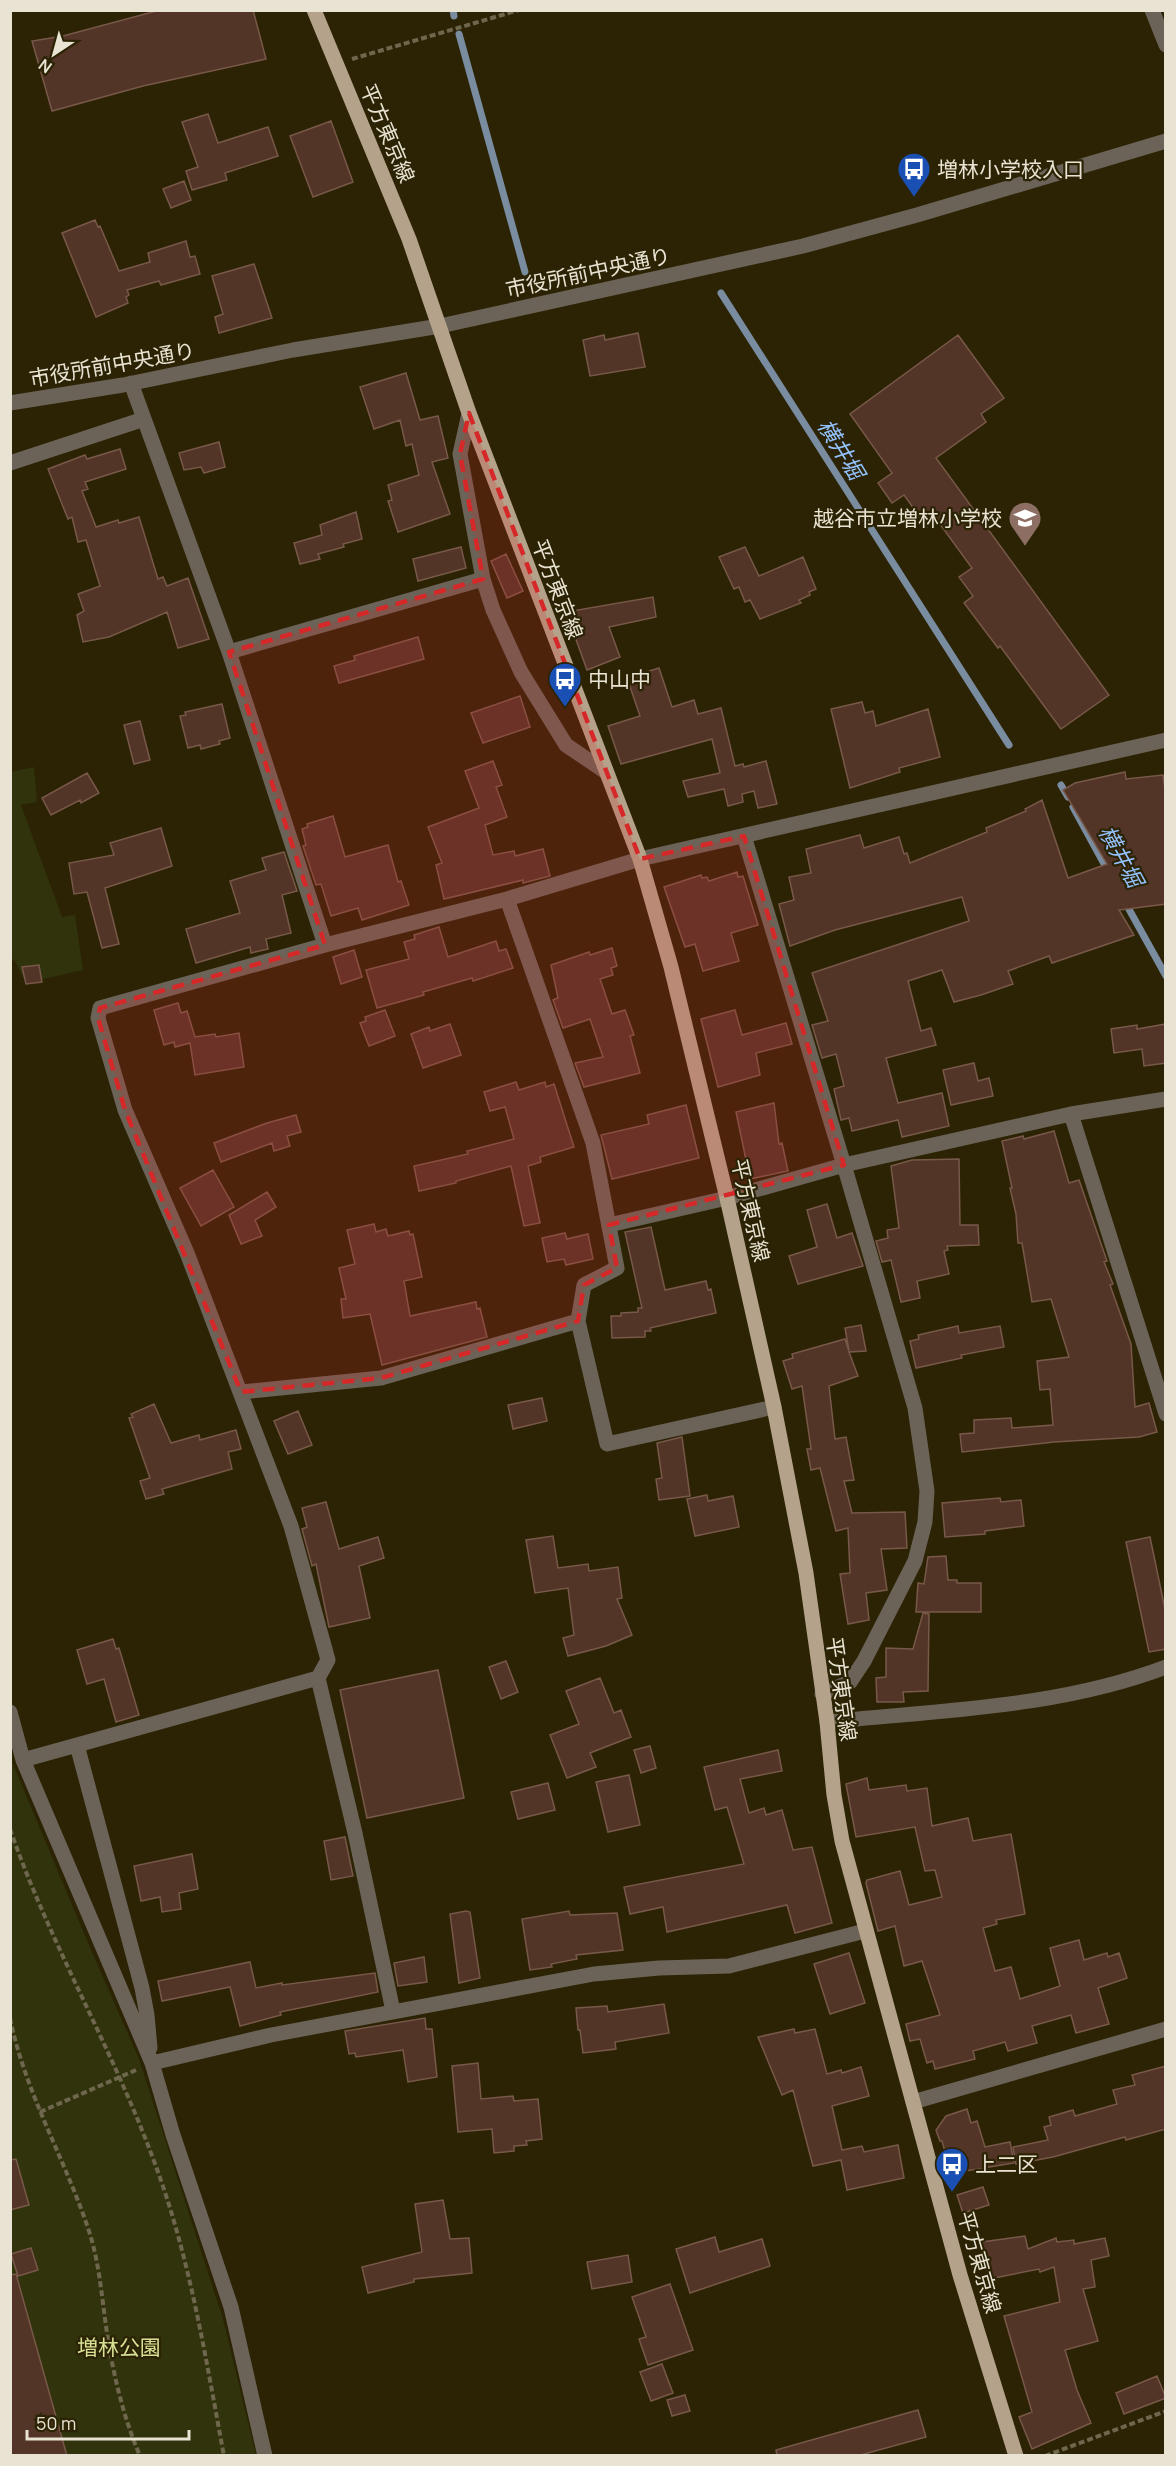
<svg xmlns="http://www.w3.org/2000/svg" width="1176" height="2466" font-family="Manrope,'Noto Sans JP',sans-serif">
<rect width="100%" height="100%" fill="#2b2304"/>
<path fill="#30330c" d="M34 767 37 802 21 805 62 917 75 915 83 970 26 983 15 961 11 959 10 772Z
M10 1757 88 1943 139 2059 223 2319 256 2455H11Z"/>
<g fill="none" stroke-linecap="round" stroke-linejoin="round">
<path stroke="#798ca0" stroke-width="7" d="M453 10 454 16
M459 34 525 272
M721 293 1009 745
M1061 785 1068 797
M1073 807 1108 871
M1125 902 1166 976"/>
</g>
<path fill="#523527" stroke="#785849" stroke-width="1.5" d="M160 10H253L266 59 143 86 52 111 32 41 63 36Z
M208 114 218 143 268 127 278 156 225 173 227 180 192 190 186 171 198 167 182 122Z
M331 121 353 182 313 197 290 136Z
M184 181 191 200 171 208 163 189Z
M95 220 98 227 100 226 119 271 150 262 148 253 186 241 190 257 195 256 200 274 161 285 159 281 127 290 129 295 126 297 128 303 96 317 62 233Z
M254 264 272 318 219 333 215 317 223 314 212 276Z
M638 333 645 367 590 376 583 340 604 335 605 340Z
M958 335 1004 398 981 414 986 422 936 458 1109 695 1061 729 1000 646 998 648 964 603 973 596 959 577 972 568 937 520 927 527 904 495 892 503 878 483 892 473 850 414Z
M406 373 420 420 438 416 448 458 432 462 450 514 398 532 388 501 392 500 388 485 419 475 412 444 406 446 400 420 374 429 360 387Z
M219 442 225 467 204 473 201 467 184 470 179 453Z
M120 449 126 469 85 482 88 489 82 491 96 527 118 520 119 523 139 517 158 579 163 577 167 586 188 578 209 639 178 648 167 612 109 637 83 642 77 615 84 611 78 594 100 586 86 540 78 542 72 517 68 519 48 469 85 455 87 459Z
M356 512 362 539 343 544 344 547 318 554 320 559 300 564 294 543 322 535 320 525Z
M461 547 466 568 418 581 413 559Z
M745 547 759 576 803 557 816 589 809 592 810 595 799 600 801 603 760 619 750 600 745 602 739 587 734 589 719 557Z
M506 554 523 591 507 598 491 561Z
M653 597 656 617 609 627 620 657 587 670 574 634 571 635 566 612Z
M418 637 424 659 339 683 334 666 355 660 354 656Z
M659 668 672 707 694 700 698 714 721 708 735 766 743 764 744 767 766 761 777 804 758 808 754 791 742 794 743 802 728 806 724 789 688 797 683 781 720 773 712 739 621 764 608 726 640 716 627 678Z
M520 696 530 727 483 743 471 713Z
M862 702 865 713 873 711 876 726 928 709 940 757 899 768 900 772 850 788 831 709Z
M222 704 230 738 219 741 220 744 201 749 200 745 188 748 180 716 186 715 185 712Z
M140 721 150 760 134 764 124 725Z
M493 761 502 785 496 787 507 817 485 825 493 855 514 851 515 856 543 849 550 876 523 883V880L444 899 436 865 442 863 428 827 479 808 465 771Z
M1125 772 1126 779 1163 775 1166 798V904L1119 910 1134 935 1052 963 1049 956 1008 971 1013 984 981 995 954 1002 942 970 908 981 921 1031 931 1028 936 1045 886 1058 898 1103 942 1093 949 1126 902 1137 898 1120 852 1131 849 1118 841 1120 834 1089 844 1086 836 1054 822 1058 812 1025 828 1021 812 973 969 921 962 897 835 930 790 946 779 904 794 900 789 877 811 873 806 849 860 835 864 848 899 837 904 854 907 853 910 863 987 832 986 828 1026 811 1025 809 1042 800 1068 878 1107 864 1063 790 1075 783Z
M87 773 99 793 81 803 80 800 51 815 42 798Z
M333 816 345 857 388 845 398 882 401 881 409 905 362 920 358 908 331 916 321 884 316 885 303 846 306 845 302 829 308 827 307 824Z
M161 828 172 866 105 888 119 944 102 948 87 892 74 894 69 863 114 855 110 843Z
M284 852 297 891 282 895 291 933 266 939 268 949 251 953 250 947 196 963 186 929 240 913 230 881 266 870 262 858Z
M737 872 738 877 743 876 758 925 731 933 739 961 703 971 695 944 685 947 664 887 701 875 702 878 707 877 709 881Z
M439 927 448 957 496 941 499 951 506 949 513 968 473 981 472 978 423 992 424 995 377 1008 366 970 409 959 404 942 415 939 414 935Z
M612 948 617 966 611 968 613 975 600 979 612 1014 625 1010 634 1035 630 1036 640 1073 584 1087 575 1063 603 1057 590 1019 563 1028 553 1000 558 998 551 965 589 952 590 955Z
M354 950 362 977 341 984 333 957Z
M39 965 42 982 26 984 22 967Z
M178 1003 181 1013 187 1011 195 1037 215 1034 216 1037 239 1033 244 1067 195 1075 190 1043 175 1047 174 1042 164 1045 154 1010Z
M385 1010 395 1036 369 1046 360 1023 366 1021 365 1017Z
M735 1010 742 1035 786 1023 792 1044 756 1053 760 1075 718 1087 701 1019Z
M450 1024 461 1055 423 1068 411 1034 429 1027 430 1031Z
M1166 1024V1063L1144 1066 1142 1049 1114 1053 1111 1029 1137 1025V1029Z
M974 1063 978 1081 989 1078 993 1096 951 1105 943 1070Z
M516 1082 519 1090 545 1082 546 1087 554 1084 574 1147 540 1157 541 1162 528 1166 540 1223 524 1226 511 1166 456 1181V1183L419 1191 414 1166 468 1154 467 1151 514 1139 505 1107 490 1111 484 1092Z
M774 1103 779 1144 782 1143 788 1171 750 1179 736 1112Z
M686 1105 699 1158 612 1179 601 1135 649 1124 647 1115Z
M296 1115 301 1132 287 1136 290 1146 274 1151 272 1143 221 1162 214 1143 267 1123Z
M1054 1131 1069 1183 1079 1180 1107 1261 1104 1262 1113 1284 1110 1285 1131 1344 1135 1407 1149 1403 1157 1432 1139 1437 1054 1442 962 1452 960 1434 974 1433V1420L1011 1418 1012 1428 1053 1425 1050 1389 1040 1390 1037 1361 1069 1357 1051 1299 1032 1302 1022 1243H1018L1016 1214 1010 1188H1012L1002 1141 1023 1136 1024 1139Z
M959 1159 960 1225H978L979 1245 947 1246 948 1250 944 1251 949 1274 917 1281 920 1298 901 1302 891 1260 882 1262 876 1241 888 1238 887 1230 899 1228 891 1166 912 1160Z
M213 1170 234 1207 201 1226 180 1188Z
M267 1192 276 1207 255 1220 262 1236 241 1244 229 1215Z
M827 1204 837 1238 852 1233 863 1266 798 1284 789 1256 817 1247 807 1210Z
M374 1224 376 1232 386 1229 388 1236 409 1231 410 1235 413 1234 422 1277 404 1281 410 1316 476 1302 477 1309 480 1308 487 1337 382 1365 370 1314 343 1318 341 1299H346L339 1268 355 1264 347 1230Z
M651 1227 665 1290 706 1281 708 1290 711 1289 716 1313 650 1328 651 1331H645V1337L612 1338 611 1316H621V1313L638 1312V1308H642L625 1232Z
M565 1233 567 1239 588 1234 593 1259 566 1265 564 1259 547 1262 542 1238Z
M861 1325 866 1351 849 1352 858 1376 829 1386 835 1439 846 1437 854 1480 844 1481 852 1513 905 1512 907 1548 881 1549 887 1590 866 1593 869 1620 848 1624 840 1574 850 1573 848 1528 836 1531 820 1468 811 1470 807 1449H811L802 1386 792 1389 783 1361 793 1358 792 1354 845 1339 849 1351 845 1328Z
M958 1326 959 1333 1000 1326 1004 1347 961 1355 962 1358 916 1368 910 1341 919 1339 918 1335Z
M542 1398 547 1421 513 1429 508 1405Z
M154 1404 171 1443 199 1435 200 1440 236 1430 241 1449 228 1452 232 1469 162 1489 164 1494 146 1499 140 1481 150 1478 129 1418 133 1417 131 1414Z
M298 1411 312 1445 288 1454 274 1421Z
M682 1437 690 1496 659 1500 656 1479 662 1478 657 1443Z
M707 1495 708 1501 733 1496 739 1527 695 1536 687 1499Z
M1000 1498 1001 1502 1021 1500 1024 1526 985 1531V1534L945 1537 942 1503Z
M326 1502 339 1549 378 1537 384 1558 359 1566 370 1618 329 1627 316 1564 312 1566 302 1529 307 1527 302 1508Z
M553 1536 558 1568 588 1564 589 1571 618 1567 622 1598 617 1599 632 1635 606 1646 568 1656 563 1638 574 1635 568 1588 535 1593 526 1540Z
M1150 1537 1166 1614V1649L1149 1652 1126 1542Z
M946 1556 948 1580H957V1583H981V1612H916L918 1583 924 1584 928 1557Z
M923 1613 929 1614 928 1691 903 1692 904 1702H877L876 1678 886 1677V1648L913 1649Z
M113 1639 116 1649 119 1648 139 1715 116 1722 104 1679 87 1684 77 1650Z
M506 1661 518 1692 501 1699 489 1667Z
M438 1670 464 1798 367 1818 340 1690Z
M600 1678 614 1713 621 1710 631 1737 590 1753 596 1767 567 1778 550 1735 579 1724 566 1691Z
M650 1746 656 1768 641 1773 634 1750Z
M778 1750 782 1771 740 1779 749 1813 764 1808 766 1815 782 1810 793 1850 812 1847 832 1923 795 1933 787 1905 667 1932 663 1907 630 1914 624 1887 744 1864 727 1807 715 1810 704 1767Z
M629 1775 640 1825 608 1832 596 1782Z
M867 1778 869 1790 906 1785 907 1791 927 1788 932 1826 968 1818 973 1841 1011 1834 1025 1914 996 1920 997 1924 983 1928 995 1971 1011 1967 1020 1999 1060 1986 1050 1948 1079 1940 1084 1960 1107 1953 1108 1957 1119 1953 1127 1978 1098 1988 1109 2024 1076 2033 1071 2015 1032 2026 1037 2043 1008 2051 1005 2042 973 2051 975 2059 935 2069 933 2061 927 2063 920 2039 910 2041 906 2024 940 2015 922 1961 904 1966 895 1926 878 1931 866 1883 867 1880 900 1871 909 1905 942 1897 935 1870 925 1871 915 1827 856 1837 846 1784Z
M548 1783 555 1810 518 1819 511 1792Z
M345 1837 353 1876 331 1880 324 1841Z
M192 1854 198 1889 179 1893 181 1909 162 1912 160 1897 141 1901 134 1866Z
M466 1911 470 1912 480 1978 459 1983 450 1914Z
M569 1911 570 1915 617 1913 623 1950 576 1955 577 1959 551 1964 552 1967 530 1970 522 1919Z
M849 1953 865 2003 830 2014 814 1964Z
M424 1957 427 1982 398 1986 394 1963Z
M250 1962 256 1988 282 1983V1985L375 1973 378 1992 280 2012 281 2015 240 2026 230 1987 162 2001 158 1981Z
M664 2004 669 2033 615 2042 616 2049 583 2053 580 2030H578L576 2008 607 2006 608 2012Z
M425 2018 426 2029H432L437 2077 408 2082 403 2050 356 2057 355 2053 349 2054 345 2031Z
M794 2029 795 2033 815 2029 827 2074 841 2070 842 2073 861 2067 869 2096 832 2106 842 2150 862 2146 864 2152 898 2145 904 2178 847 2190 841 2160 813 2166 793 2090 782 2095 758 2037Z
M478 2063 481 2099 513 2096 514 2101 538 2099 542 2139 526 2141 527 2145 514 2146V2151L494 2153 492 2129 458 2132 452 2066Z
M1166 2066V2129L1126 2140 1125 2137 1053 2157 1016 2164 1013 2147 1048 2140 1044 2127 1051 2125 1049 2117 1073 2110 1075 2116 1117 2104 1113 2090 1135 2085 1132 2075Z
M967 2109 971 2123 977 2121 985 2147 1010 2142 1014 2163 966 2171 961 2156 947 2159 942 2141H940L936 2130 946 2116Z
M16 2159 29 2205 10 2210V2160Z
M983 2187 989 2205 963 2213 957 2195Z
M443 2200 450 2239 469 2238 472 2273 414 2279V2282L368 2293 362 2267 422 2252 415 2204Z
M1025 2236 1028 2249 1056 2238 1057 2242 1074 2240V2244L1105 2238 1109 2256 1091 2260 1095 2287 1083 2289 1098 2341 1065 2350 1077 2390 1091 2423 1032 2449 1019 2417 1032 2412 1004 2316 1060 2302 1054 2267 1040 2272 1039 2269 989 2279 982 2242Z
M715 2237 719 2252 762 2239 770 2266 690 2293 676 2249Z
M31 2248 38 2270 18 2276 11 2254Z
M628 2255 632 2282 592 2289 587 2262Z
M16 2274 67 2456H10V2275Z
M670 2284 693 2350 648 2365 639 2339 646 2337 632 2297Z
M662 2364 673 2393 651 2401 640 2372Z
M1157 2376 1166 2398 1124 2414 1116 2393Z
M685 2395 690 2411 672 2416 667 2400Z
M918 2410 926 2437 857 2456H777L776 2450Z"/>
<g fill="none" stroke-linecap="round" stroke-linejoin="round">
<path stroke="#6e674d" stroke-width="4" stroke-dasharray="6 3" stroke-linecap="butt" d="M352 59 519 10
M10 1829C51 1947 116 2054 158 2172 191 2264 206 2360 224 2456
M10 2018C25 2092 64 2157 88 2228 101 2266 102 2306 109 2345 115 2382 125 2421 140 2456
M40 2112 136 2070
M1045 2456 1166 2411"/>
<path stroke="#6b6357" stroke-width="15" d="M1152 10 1166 45
M131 383 229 652 325 945
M10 403 123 385 293 350 440 326 803 246 917 215 1166 141
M10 463 144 419
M483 579 493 610 521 672 566 745 606 772
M229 652 483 579 460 454 469 413
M744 836 844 1165 915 1408 927 1491 925 1522 915 1561 864 1661 850 1682 822 1694
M507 899 593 1143 617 1268 584 1285 578 1321 607 1444 774 1407
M1071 1114 1166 1414
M609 1225 727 1198 844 1165 1071 1114 1166 1099
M241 1392 381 1378 578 1321
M318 1678 355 1833 393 2011
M10 1712 23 1760 152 2063 173 2135 231 2307 265 2456
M827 1722C940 1710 1058 1708 1166 1667
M77 1745 142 1988 147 2015 150 2048
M23 1760 318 1678 328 1660 291 1526 187 1253 125 1110 98 1018 100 1008 325 945 507 899 640 859 1166 740
M152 2063 271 2035 594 1974 659 1968 729 1966 865 1931
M913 2102 1166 2029"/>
<path stroke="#b4a38a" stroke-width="15" d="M314 10 409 239 469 413 640 859 671 967 727 1198 774 1407 806 1573 827 1722 834 1795 842 1841 960 2275 1016 2456"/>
</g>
<path fill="#d62828" fill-opacity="0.2" stroke="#d62828" stroke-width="4.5" stroke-dasharray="12 8" stroke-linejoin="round" d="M469 413 640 859 744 836 844 1165 609 1225 617 1268 584 1285 578 1321 381 1378 241 1392 125 1110 98 1018 100 1008 325 945 229 652 483 579 460 454Z"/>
<defs>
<g id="bus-pin" transform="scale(1.725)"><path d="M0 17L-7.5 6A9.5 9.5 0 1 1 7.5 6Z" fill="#1a4fb4" stroke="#2b2304"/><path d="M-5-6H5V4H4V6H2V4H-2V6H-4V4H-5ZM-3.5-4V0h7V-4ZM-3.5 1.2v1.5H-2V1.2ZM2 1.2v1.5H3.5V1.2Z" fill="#fff"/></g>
<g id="school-pin" transform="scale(1.725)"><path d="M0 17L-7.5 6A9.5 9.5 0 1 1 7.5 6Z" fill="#8d6e63" stroke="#2b2304"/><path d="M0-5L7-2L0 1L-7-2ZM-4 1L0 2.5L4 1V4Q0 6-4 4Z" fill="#fff"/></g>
</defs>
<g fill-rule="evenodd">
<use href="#bus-pin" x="914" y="169"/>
<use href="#school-pin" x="1025" y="518"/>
<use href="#bus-pin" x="565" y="679"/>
<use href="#bus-pin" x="952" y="2164"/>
</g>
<g text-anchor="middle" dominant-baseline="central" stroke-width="4.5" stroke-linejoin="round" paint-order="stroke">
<g font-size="21" fill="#e8e3d2" stroke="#2b2304">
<text transform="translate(388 133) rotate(67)">平方東京線</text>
<text transform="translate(588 272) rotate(-12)">市役所前中央通り</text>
<text transform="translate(112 364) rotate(-10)">市役所前中央通り</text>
<text transform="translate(558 589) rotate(69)">平方東京線</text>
<text transform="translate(751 1210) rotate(77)">平方東京線</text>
<text transform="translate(842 1689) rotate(82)">平方東京線</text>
<text transform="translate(980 2262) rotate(74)">平方東京線</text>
</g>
<g font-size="21" fill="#e8e3d2" stroke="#2b2304" text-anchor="start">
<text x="937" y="169">増林小学校入口</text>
<text x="1002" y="518" text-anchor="end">越谷市立増林小学校</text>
<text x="588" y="679">中山中</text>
<text x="975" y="2164">上二区</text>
</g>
<g font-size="21" fill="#d7e094" stroke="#2b2304">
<text x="119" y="2347">増林公園</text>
</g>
<g font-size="22" font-style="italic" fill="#93c2fd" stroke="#2b2304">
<text transform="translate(841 449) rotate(58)">横井堀</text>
<text transform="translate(1121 856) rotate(61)">横井堀</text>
</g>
</g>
<rect width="1176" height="2466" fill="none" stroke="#e8e3d2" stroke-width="24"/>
<g transform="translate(54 54) rotate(216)" stroke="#2b2304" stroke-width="4.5" paint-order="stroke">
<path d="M0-4.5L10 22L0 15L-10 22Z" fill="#e8e3d2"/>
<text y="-9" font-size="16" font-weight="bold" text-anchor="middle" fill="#e8e3d2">N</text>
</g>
<path d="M27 2430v9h162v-9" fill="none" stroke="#e8e3d2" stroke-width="3"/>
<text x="36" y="2430" font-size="18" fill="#e8e3d2" stroke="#2b2304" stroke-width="4.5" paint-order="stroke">50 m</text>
</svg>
